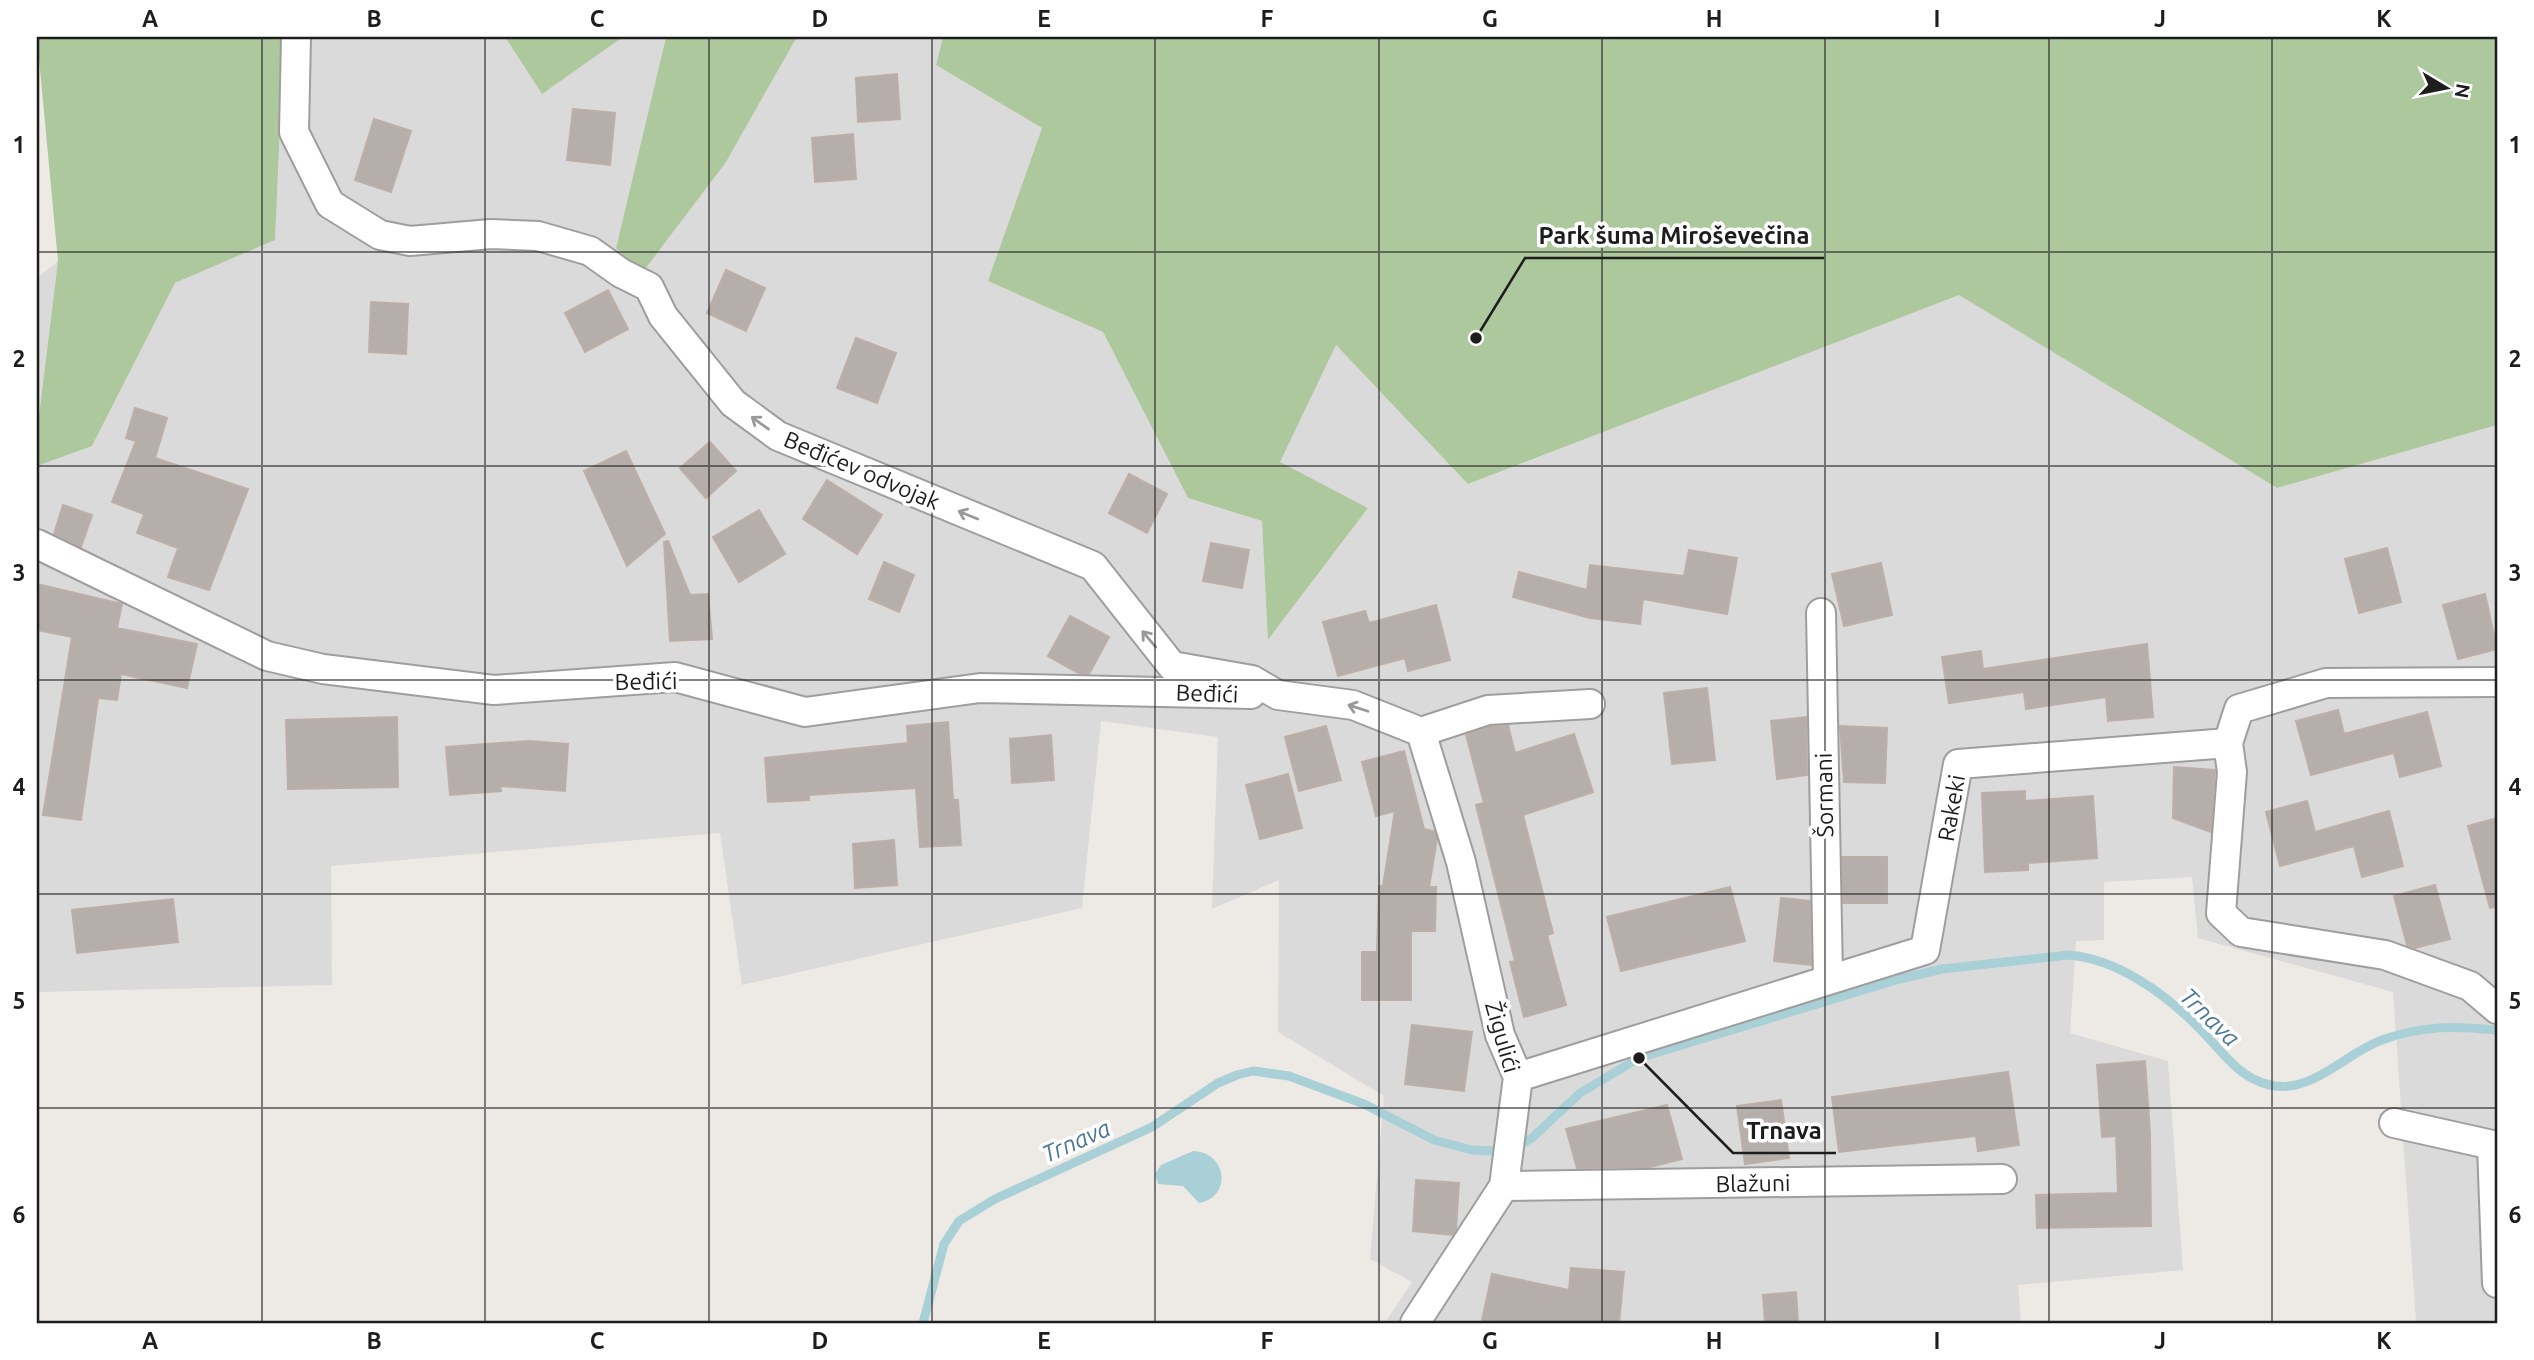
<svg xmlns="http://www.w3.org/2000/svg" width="2534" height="1360" font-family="Ubuntu,sans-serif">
<rect width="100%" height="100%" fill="#ede9e4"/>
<path fill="#dbdada" d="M284 37H505L542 94 623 37H666L616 247 726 162 797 37H943L936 65 1042 128 989 281 1103 332 1188 498 1262 521 1269 639 1368 508 1279 462 1336 345 1469 484 1959 294 2277 488 2497 425V1323H2416L2393 992 2198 938 2192 877 2104 882V940L2076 941 2070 1033 2168 1061 2183 1270 2018 1285 2021 1323H1385L1412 1282 1370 1259 1384 1096 1278 1032 1279 880 1212 909 1218 737 1101 721 1082 908 742 985 720 833 331 866 332 985 37 992V466L92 446 175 283 275 240Z
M58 261 37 432V278Z"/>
<path fill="#aec89d" d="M37 37H284L275 240 175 283 92 446 37 466V432L58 261Z
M505 37H623L542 94Z
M666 37H797L726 162 642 273 616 248Z
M943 37H2497V425L2277 488 1959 295 1468 484 1336 345 1280 462 1368 508 1268 640 1262 521 1188 498 1103 332 988 281 1042 128 936 65Z"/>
<path fill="#a9d0d6" d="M1193 1151C1227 1152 1233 1197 1199 1203L1183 1186 1158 1184 1155 1174 1161 1165Z"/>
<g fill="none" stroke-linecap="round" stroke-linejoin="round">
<path stroke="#a9d0d6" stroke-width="9" d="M923 1323 944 1244 959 1221 995 1199 1152 1127 1218 1083 1237 1075 1253 1071 1289 1076 1364 1104 1434 1140 1472 1150 1494 1151 1517 1146 1532 1138 1580 1093 1639 1058 1896 980 1942 969 2069 955C2117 959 2164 993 2197 1026 2221 1049 2236 1077 2270 1085 2311 1095 2347 1052 2382 1040 2424 1025 2454 1026 2497 1030"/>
</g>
<path fill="#b6aeaa" stroke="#bdafa8" stroke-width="2" d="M897 74 900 119 858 122 856 78Z
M573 109 615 113 610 165 567 160Z
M374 119 411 131 391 192 355 180Z
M853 134 856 179 815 182 812 138Z
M726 270 765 288 746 331 707 313Z
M608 290 628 329 585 352 565 313Z
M371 302 408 304 406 354 369 352Z
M856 338 896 353 877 403 837 388Z
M135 408 167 418 155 458 248 489 209 590 168 577 178 548 137 533 144 514 112 502 136 441 126 438Z
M710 442 736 471 706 498 680 468Z
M626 451 665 534 627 566 584 471Z
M1129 474 1167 494 1147 533 1109 513Z
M827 480 882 515 857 554 803 519Z
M63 505 92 515 81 547 54 534Z
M759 510 785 554 739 582 713 537Z
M668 541 690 595 708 594 712 639 670 641 664 542Z
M1211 543 1249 550 1242 588 1203 581Z
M2387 548 2401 602 2359 613 2345 559Z
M1689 550 1737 558 1727 614 1643 599 1640 624 1590 618 1513 597 1519 572 1587 590 1590 565 1684 576Z
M884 562 914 575 899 612 869 599Z
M1881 563 1892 615 1844 626 1832 574Z
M37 584 122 604 117 628 197 644 187 688 121 674 117 700 98 698 81 820 43 815 72 637 37 630Z
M2485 594 2497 649 2458 659 2443 605Z
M1436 605 1450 660 1408 671 1405 658 1338 676 1323 622 1365 611 1369 623Z
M1070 616 1109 637 1089 674H1080L1048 656Z
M2147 644 2153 717 2108 721 2106 697 2026 709 2024 692 1949 703 1942 657 1981 651 1983 669Z
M1707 688 1715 760 1672 764 1664 693Z
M2338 710 2344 734 2427 712 2441 766 2400 777 2394 753 2311 775 2296 721Z
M397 717 398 787 288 789 286 720Z
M1806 717 1807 775 1777 779 1771 721Z
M948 722 953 800H958L961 845 920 847 916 788 809 795V800L768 802 765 758 908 743 907 726Z
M1508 725 1515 753 1574 734 1593 792 1523 815 1553 933 1547 935 1566 1005 1524 1017 1510 962 1515 961 1476 805 1484 803 1466 735 1491 726Z
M1326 726 1341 780 1299 791 1285 737Z
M1840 726 1887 728 1885 783 1844 782Z
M1051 735 1054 780 1012 783 1010 739Z
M529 741 568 744 565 791 500 786 501 791 450 795 446 747Z
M1404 751 1424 829 1434 831 1437 839 1429 887H1436L1435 931H1411V1000H1362V952H1377L1379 886H1383L1395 811 1376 816 1362 762Z
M2174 767 2215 770 2211 832 2173 818Z
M1288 774 1302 828 1260 839 1246 785Z
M2025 791V801L2093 796 2097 858 2028 863V870L1985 872 1982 793Z
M2307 801 2315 832 2389 811 2403 866 2362 877 2354 846 2280 866 2266 812Z
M2497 818V907L2490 908 2468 826Z
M894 840 897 885 855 888 853 844Z
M1842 857H1887V903H1843Z
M2435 885 2450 939 2415 948 2407 945 2394 896Z
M1730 887 1745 941 1621 971 1607 917Z
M1781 898 1810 901 1811 965 1774 961Z
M173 899 178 942 77 953 72 910Z
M1412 1025 1472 1032 1464 1091 1405 1084Z
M2145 1061 2150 1133 2151 1226 2037 1228 2036 1195 2118 1193 2116 1136 2102 1137 2097 1065Z
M2008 1072 2019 1145 1978 1151 1976 1136 1839 1152 1832 1097Z
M1781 1100 1789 1158 1745 1164 1737 1106Z
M1667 1105 1682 1159 1650 1167 1577 1168 1566 1129Z
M1416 1180 1459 1183 1456 1229 1453 1235 1413 1231Z
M1571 1268 1624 1272 1619 1323H1498L1482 1320 1492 1274 1569 1290Z
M1796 1292 1798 1323H1765L1763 1295Z"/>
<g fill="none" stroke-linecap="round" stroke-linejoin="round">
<g stroke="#9e9e9e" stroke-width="32">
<path id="street" d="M296 37 294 132 330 204 380 235 410 241 491 234 538 236 590 251 621 273 649 287 663 316 733 403 778 436 1093 566 1172 666 1252 680 1278 695 1353 705 1421 732
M37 544 267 656 323 669 494 690 675 677 805 712 980 688 1251 694
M1821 613 1828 978
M1421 732 1488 710 1590 704
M2228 743 2232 772 2221 913 2241 932 2385 955 2470 986 2497 1009
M1518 1077 1925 950 1958 764 2228 743 2239 709 2326 683 2497 682
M2394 1123 2497 1146
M2492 1146 2497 1283
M1504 1186 2002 1179
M1415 1323 1504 1186 1518 1077 1500 1035 1461 862 1421 732"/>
</g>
<use href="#street" stroke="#fff" stroke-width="28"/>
</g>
<defs><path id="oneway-shaft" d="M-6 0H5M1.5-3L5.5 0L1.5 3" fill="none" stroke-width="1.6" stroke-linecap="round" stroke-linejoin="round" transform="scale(1.75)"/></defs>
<g stroke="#999">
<use href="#oneway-shaft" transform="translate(760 423) rotate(-144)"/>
<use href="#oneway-shaft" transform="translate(968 515) rotate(-158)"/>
<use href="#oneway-shaft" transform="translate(1149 639) rotate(-130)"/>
<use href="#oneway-shaft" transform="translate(1358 708) rotate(-162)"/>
</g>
<path fill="none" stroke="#1d1d1d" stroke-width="2" stroke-opacity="0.55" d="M262 37V1323M485 37V1323M709 37V1323M932 37V1323M1155 37V1323M1379 37V1323M1602 37V1323M1825 37V1323M2049 37V1323M2272 37V1323M37 252H2497M37 466H2497M37 680H2497M37 894H2497M37 1108H2497"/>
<g text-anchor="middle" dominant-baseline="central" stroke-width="7" stroke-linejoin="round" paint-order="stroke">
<g font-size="23" fill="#1d1d1d" stroke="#fff">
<text transform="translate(862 470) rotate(23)">Beđićev odvojak</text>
<text transform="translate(646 681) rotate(-1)">Beđići</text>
<text transform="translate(1207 693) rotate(2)">Beđići</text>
<text transform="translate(1824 795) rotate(-91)">Šormani</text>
<text transform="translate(1951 808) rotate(-80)">Rakeki</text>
<text transform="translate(1503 1037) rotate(74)">Žigulići</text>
<text transform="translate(1753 1183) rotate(-1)">Blažuni</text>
</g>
<g font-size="24" font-style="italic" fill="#4d7794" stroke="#fff">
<text transform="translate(2210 1017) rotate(44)">Trnava</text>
<text transform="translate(1076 1141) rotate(-24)">Trnava</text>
</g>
</g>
<path fill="none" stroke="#1d1d1d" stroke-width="2.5" d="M1476 338L1525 258H1824M1639 1058L1733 1153H1836"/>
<g fill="#1d1d1d" stroke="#fff" stroke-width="2.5">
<circle cx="1476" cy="338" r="7"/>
<circle cx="1639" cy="1058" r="7"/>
</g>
<g font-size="24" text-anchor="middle" font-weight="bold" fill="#1d1d1d" stroke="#fff" stroke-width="7" stroke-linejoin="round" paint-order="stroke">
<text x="1674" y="244">Park šuma Miroševečina</text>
<text x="1784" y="1139">Trnava</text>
</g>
<rect width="2534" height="1360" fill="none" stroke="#ffffff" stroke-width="77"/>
<g transform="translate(2446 88) rotate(100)" stroke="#ffffff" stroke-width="5" paint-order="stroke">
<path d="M0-5L12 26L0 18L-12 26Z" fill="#1d1d1d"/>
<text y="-10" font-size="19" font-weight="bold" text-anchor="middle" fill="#1d1d1d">N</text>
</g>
<rect x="38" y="38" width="2458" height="1284" fill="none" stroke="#1d1d1d" stroke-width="2.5"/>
<g font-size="23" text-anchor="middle" font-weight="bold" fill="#1d1d1d">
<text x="150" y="27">A</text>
<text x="374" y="27">B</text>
<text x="597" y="27">C</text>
<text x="820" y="27">D</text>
<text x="1044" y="27">E</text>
<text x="1267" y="27">F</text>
<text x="1490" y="27">G</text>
<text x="1714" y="27">H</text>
<text x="1937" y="27">I</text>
<text x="2160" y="27">J</text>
<text x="2384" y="27">K</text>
<text x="19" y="153">1</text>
<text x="2515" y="153">1</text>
<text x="19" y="367">2</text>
<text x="2515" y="367">2</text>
<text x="19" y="581">3</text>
<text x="2515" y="581">3</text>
<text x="19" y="795">4</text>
<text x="2515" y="795">4</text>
<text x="19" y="1009">5</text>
<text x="2515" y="1009">5</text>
<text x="19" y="1223">6</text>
<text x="2515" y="1223">6</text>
<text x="150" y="1349">A</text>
<text x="374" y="1349">B</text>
<text x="597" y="1349">C</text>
<text x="820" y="1349">D</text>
<text x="1044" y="1349">E</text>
<text x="1267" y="1349">F</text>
<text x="1490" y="1349">G</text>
<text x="1714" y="1349">H</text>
<text x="1937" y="1349">I</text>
<text x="2160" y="1349">J</text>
<text x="2384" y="1349">K</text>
</g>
</svg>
